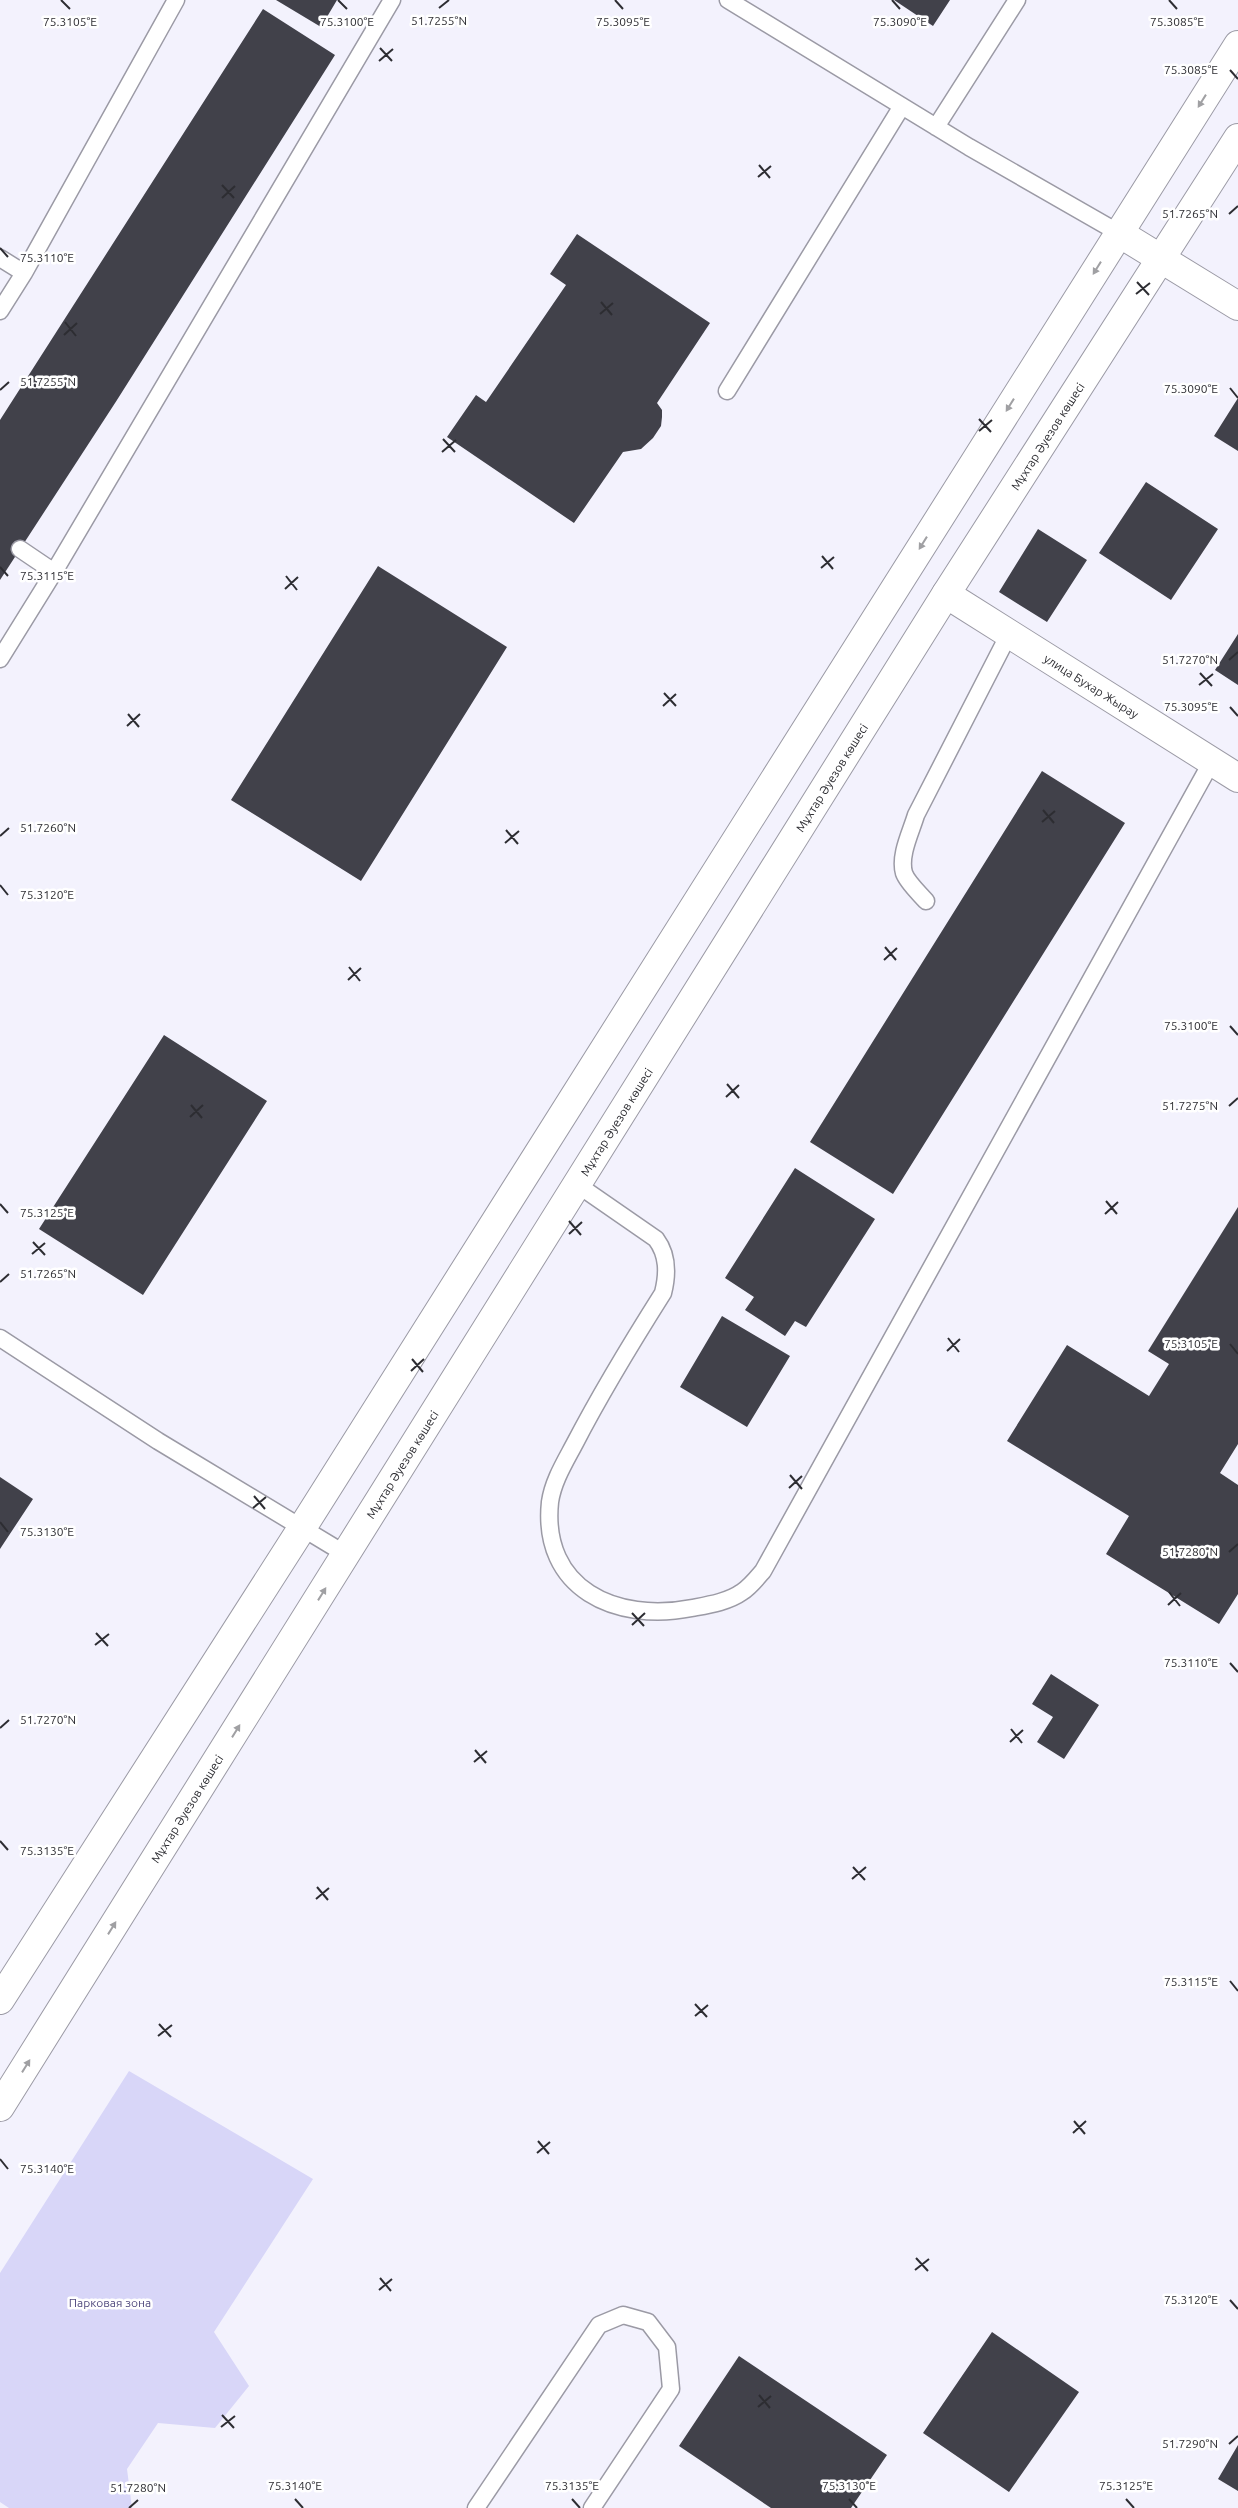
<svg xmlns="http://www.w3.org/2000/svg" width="1238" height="2508" font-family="Ubuntu,sans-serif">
<rect width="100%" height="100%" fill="#f3f2fd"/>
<path fill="#d8d6f8" d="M129 2071 313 2179 214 2332 249 2386 215 2428 158 2423 127 2469 132 2508H9L0 2502V2273Z"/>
<path fill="#41414a" d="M276 0H337L321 27Z
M894 0H950L933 26Z
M263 9 335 55 117 400 0 580V420Z
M577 234 710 323 657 403 662 410V417L661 426 653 438 641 449 623 452 574 523 447 437 476 395 486 402 566 285 550 274Z
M1238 398V451L1214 436Z
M1146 482 1218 529 1171 600 1099 553Z
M1038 529 1087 560 1047 622 999 592Z
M378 566 507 647 361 881 231 800Z
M1238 634V685L1215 670Z
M1042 771 1125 823 893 1194 810 1142Z
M164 1035 267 1101 143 1295 39 1229Z
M795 1168 875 1219 806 1327 795 1321 785 1336 745 1310 754 1297 725 1278Z
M1238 1207V1444L1220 1473 1238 1485V1594L1219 1624 1106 1554 1129 1516 1007 1441 1067 1345 1149 1396 1169 1364 1148 1351Z
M722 1316 790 1356 747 1427 680 1387Z
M0 1477 33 1499 0 1549Z
M1051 1674 1099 1705 1064 1759 1037 1742 1053 1717 1032 1704Z
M992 2332 1079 2392 1009 2492 923 2433Z
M739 2356 887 2455 851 2508H771L679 2446Z
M1238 2445V2491L1218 2479Z"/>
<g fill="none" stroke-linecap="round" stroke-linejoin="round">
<g stroke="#9b9aa5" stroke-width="19">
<path id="lane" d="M728 0 969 147 1119 233
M936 127 1017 0
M0 258 24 273
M0 311 24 273 176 0
M727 391 902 106
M20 549 54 572
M0 659 54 572 392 0
M926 901C919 893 907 882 904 873 899 855 911 832 916 815L1009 634
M578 1185 656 1239C668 1255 668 1273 663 1293 632 1342 602 1391 575 1443 565 1462 553 1481 550 1502 541 1589 616 1623 692 1608 708 1605 728 1602 742 1592 750 1587 757 1578 763 1571L1212 761
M0 1338 158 1441 347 1555
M476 2508 599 2325 623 2315 648 2322 667 2347 671 2389 592 2508"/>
</g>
<g stroke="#9b9aa5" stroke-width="30">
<g id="street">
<path d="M1119 233 1238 306"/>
<path id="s1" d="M946 594 1238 778"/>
</g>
</g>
<g stroke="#9b9aa5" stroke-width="30">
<g id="secondary">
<path d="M0 2000 302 1528 1238 45"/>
<path id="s2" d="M0 2107 946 594 1238 138"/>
</g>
</g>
<use href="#lane" stroke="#fff" stroke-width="16"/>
<use href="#street" stroke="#fff" stroke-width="28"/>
<use href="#secondary" stroke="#fff" stroke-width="28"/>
</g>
<defs><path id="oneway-solid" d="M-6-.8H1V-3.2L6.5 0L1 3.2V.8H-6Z" transform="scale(1.25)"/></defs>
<g fill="#a0a0a3">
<use href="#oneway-solid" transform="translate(1202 101) rotate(122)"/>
<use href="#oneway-solid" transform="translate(1097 268) rotate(122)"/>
<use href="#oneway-solid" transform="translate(1010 405) rotate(122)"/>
<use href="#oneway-solid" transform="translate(923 543) rotate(122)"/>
<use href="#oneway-solid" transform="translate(322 1594) rotate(-58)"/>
<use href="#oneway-solid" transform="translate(236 1731) rotate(-58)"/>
<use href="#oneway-solid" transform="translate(112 1928) rotate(-58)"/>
<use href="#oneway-solid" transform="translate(26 2066) rotate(-58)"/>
</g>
<path fill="none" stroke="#2d2d32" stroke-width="2" d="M61 0 70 9M338 0 347 9M615 0 623 9M892 0 900 9M1169 0 1177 9M439 8 449 0M380 48 392 61M379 61 393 49M1230 70 1238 79M759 165 770 178M758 177 771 166M222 185 234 198M222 198 235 186M1229 214 1238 206M0 248 8 257M1137 282 1149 295M1136 294 1150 283M601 302 612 315M600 314 613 303M65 322 76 336M64 335 77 323M1230 388 1238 398M0 390 9 382M979 419 991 432M979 431 992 420M443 439 455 452M442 452 456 440M822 556 833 569M0 567 8 576M821 568 834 557M286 576 297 590M285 589 298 577M1229 660 1238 652M1200 673 1212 686M1199 685 1213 674M664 693 676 706M663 706 676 694M1230 707 1238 716M128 714 139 727M127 726 140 714M1043 810 1054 823M1042 822 1055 811M506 830 518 844M0 836 9 828M505 843 519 831M0 885 8 895M885 947 896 960M884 960 897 948M349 967 360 981M348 980 361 968M1230 1026 1238 1035M727 1084 739 1098M726 1097 739 1085M191 1105 202 1118M1229 1106 1238 1098M190 1117 203 1105M1106 1201 1117 1214M0 1204 8 1213M1105 1214 1118 1202M569 1221 581 1235M569 1234 582 1222M33 1242 45 1255M32 1254 45 1243M0 1282 9 1274M948 1338 959 1352M1230 1344 1238 1354M947 1351 960 1339M412 1359 423 1372M411 1371 424 1359M790 1475 802 1489M789 1488 802 1476M254 1496 265 1509M253 1508 266 1497M0 1522 8 1532M1229 1552 1238 1544M1169 1592 1180 1606M1168 1605 1181 1593M632 1613 644 1626M632 1625 645 1613M96 1633 108 1646M95 1645 109 1634M1230 1663 1238 1672M0 1728 9 1720M1011 1729 1022 1743M1010 1742 1023 1730M475 1750 486 1763M474 1762 487 1751M0 1841 8 1850M853 1867 865 1880M852 1879 866 1867M317 1887 328 1900M316 1899 329 1888M1230 1981 1238 1991M695 2004 707 2017M695 2016 708 2005M159 2024 171 2037M158 2036 172 2025M1074 2121 1085 2134M1073 2133 1086 2121M538 2141 549 2154M537 2153 550 2142M0 2159 8 2169M916 2258 928 2271M915 2270 929 2259M380 2278 391 2291M379 2290 392 2279M1230 2300 1238 2309M759 2395 770 2408M758 2407 771 2396M222 2415 234 2428M221 2427 235 2416M1229 2444 1238 2436M295 2499 303 2508M572 2499 580 2508M849 2499 857 2508M1126 2499 1134 2508M129 2508 138 2500"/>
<g text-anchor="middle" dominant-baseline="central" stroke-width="5" stroke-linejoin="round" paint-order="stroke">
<g font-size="12" fill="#2d2d32" stroke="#fff">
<text stroke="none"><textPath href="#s2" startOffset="1972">Мұхтар Әуезов көшесі</textPath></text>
<text stroke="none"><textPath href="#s1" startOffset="172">улица Бухар Жырау</textPath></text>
<text stroke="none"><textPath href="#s2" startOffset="1568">Мұхтар Әуезов көшесі</textPath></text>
<text stroke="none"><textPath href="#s2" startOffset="1162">Мұхтар Әуезов көшесі</textPath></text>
<text stroke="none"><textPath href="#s2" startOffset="758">Мұхтар Әуезов көшесі</textPath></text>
<text stroke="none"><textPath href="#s2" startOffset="352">Мұхтар Әуезов көшесі</textPath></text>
</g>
<g font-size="12" fill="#524b7f" stroke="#fff">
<text x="110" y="2302">Парковая зона</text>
</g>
</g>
<g font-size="12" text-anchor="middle" fill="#2d2d32" stroke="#fff" stroke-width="5" stroke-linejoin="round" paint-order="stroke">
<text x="439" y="25">51.7255°N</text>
<text x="70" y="26">75.3105°E</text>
<text x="347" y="26">75.3100°E</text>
<text x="900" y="26">75.3090°E</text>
<text x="623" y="26">75.3095°E</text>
<text x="1177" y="26">75.3085°E</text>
<text x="1191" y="74">75.3085°E</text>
<text x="1190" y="218">51.7265°N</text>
<text x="47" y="262">75.3110°E</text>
<text x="48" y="386">51.7255°N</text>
<text x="1191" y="393">75.3090°E</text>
<text x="47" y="580">75.3115°E</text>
<text x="1190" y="664">51.7270°N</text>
<text x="1191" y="711">75.3095°E</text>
<text x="48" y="832">51.7260°N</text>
<text x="47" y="899">75.3120°E</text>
<text x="1191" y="1030">75.3100°E</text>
<text x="1190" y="1110">51.7275°N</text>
<text x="47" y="1217">75.3125°E</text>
<text x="48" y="1278">51.7265°N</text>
<text x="1191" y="1348">75.3105°E</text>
<text x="47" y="1536">75.3130°E</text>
<text x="1190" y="1556">51.7280°N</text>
<text x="1191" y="1667">75.3110°E</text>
<text x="48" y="1724">51.7270°N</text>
<text x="47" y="1855">75.3135°E</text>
<text x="1191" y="1986">75.3115°E</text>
<text x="47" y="2173">75.3140°E</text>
<text x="1191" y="2304">75.3120°E</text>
<text x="1190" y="2448">51.7290°N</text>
<text x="295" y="2490">75.3140°E</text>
<text x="572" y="2490">75.3135°E</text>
<text x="849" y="2490">75.3130°E</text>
<text x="1126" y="2490">75.3125°E</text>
<text x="138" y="2492">51.7280°N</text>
</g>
</svg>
